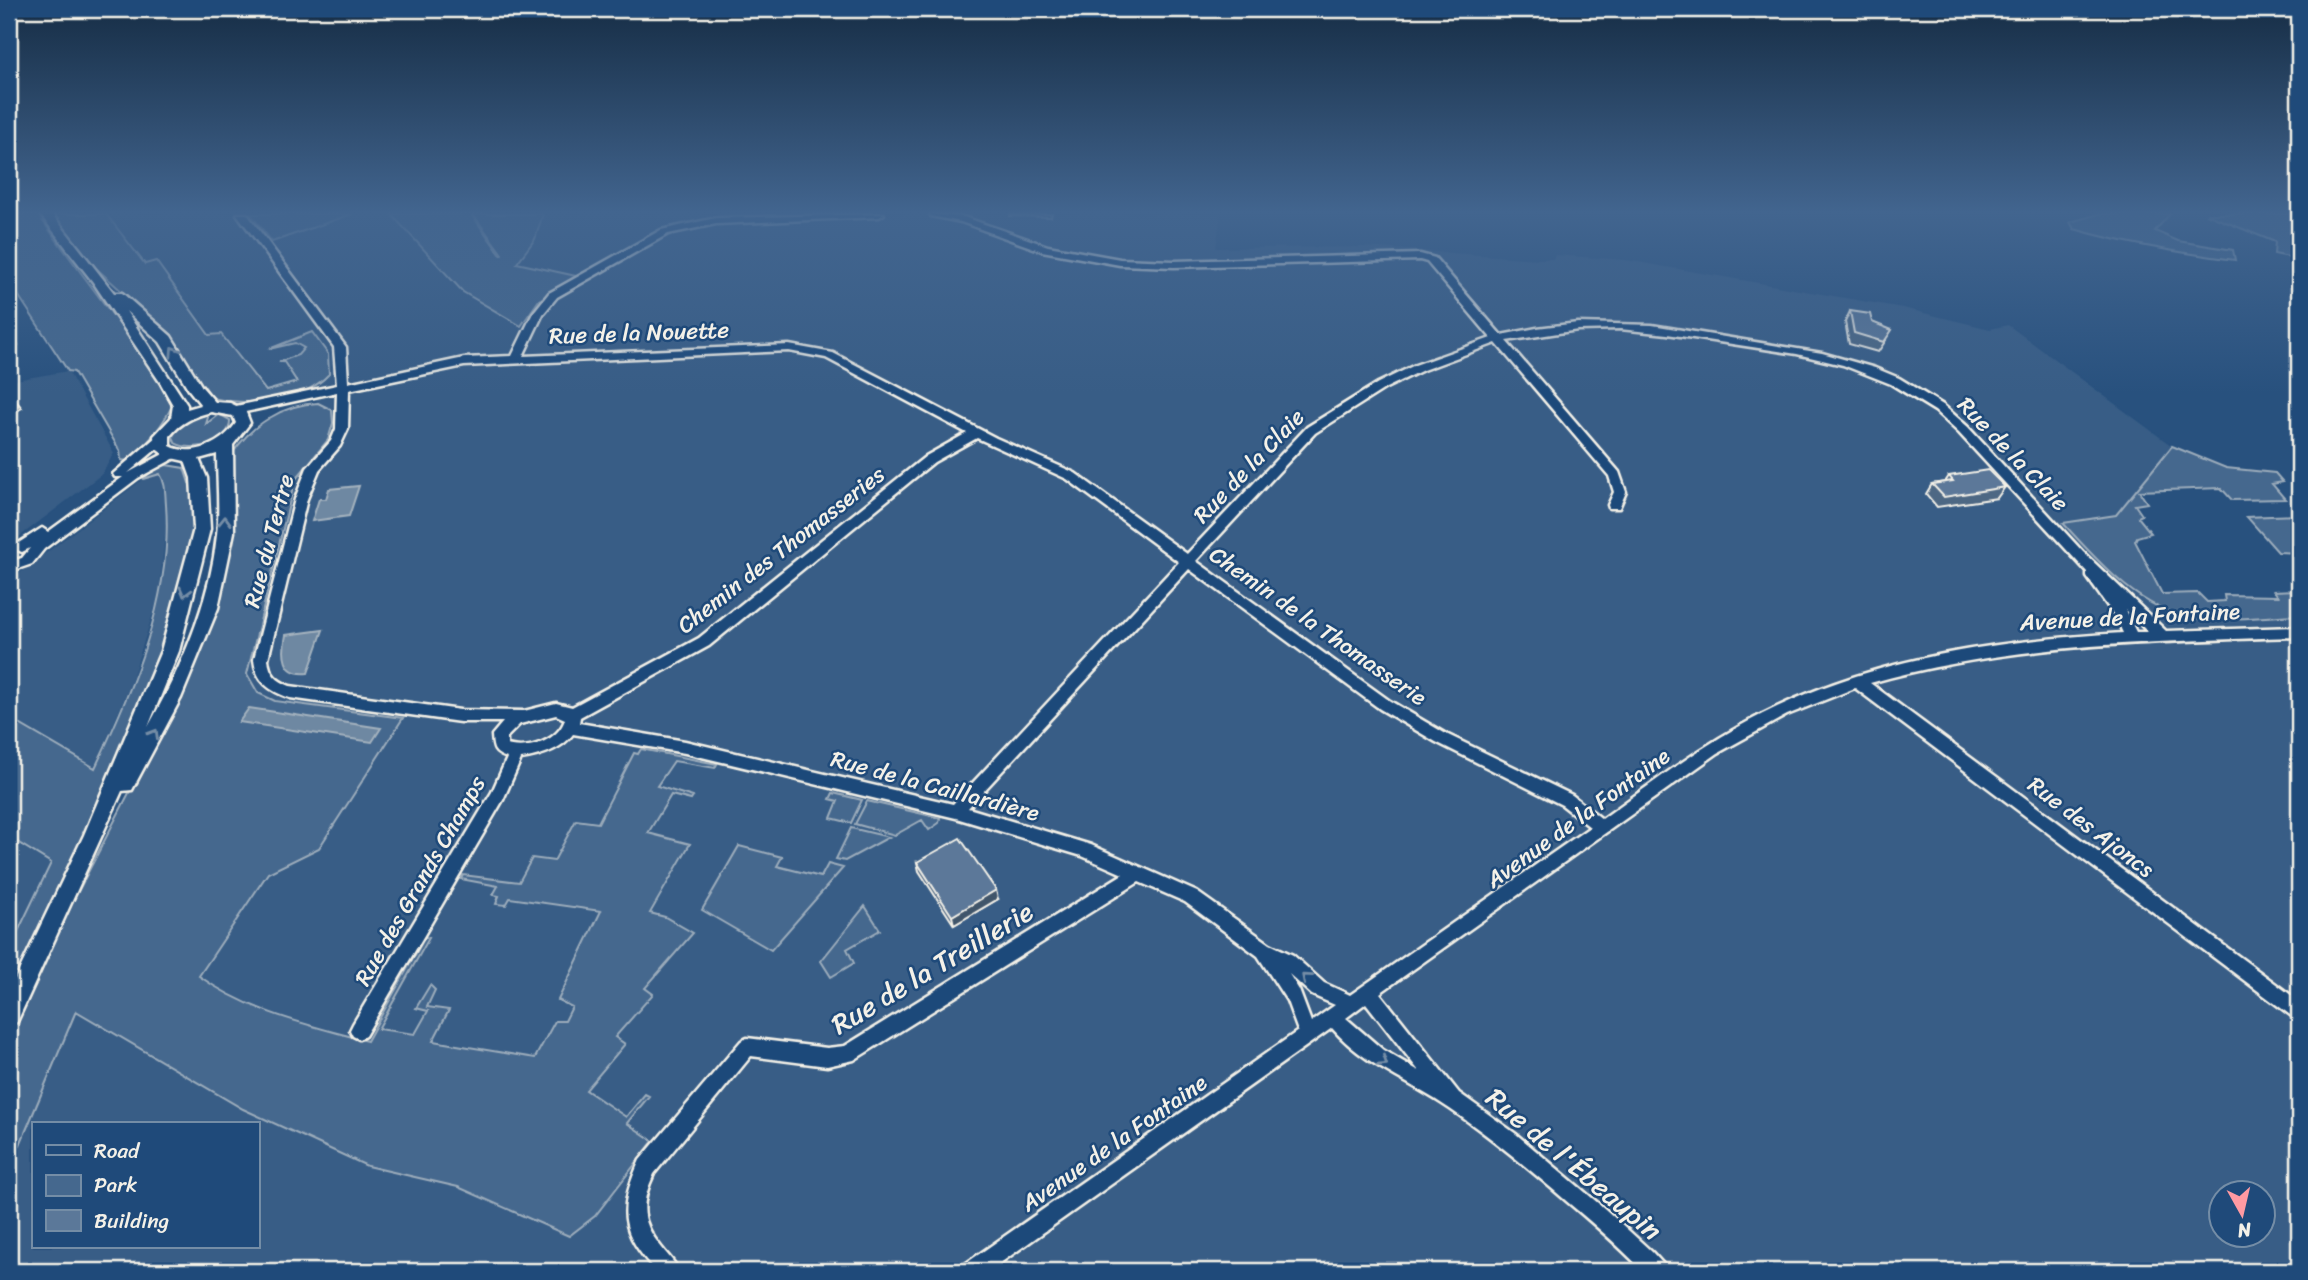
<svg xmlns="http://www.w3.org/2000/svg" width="2308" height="1280" font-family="Sriracha,sans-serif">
<rect width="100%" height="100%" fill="#28517e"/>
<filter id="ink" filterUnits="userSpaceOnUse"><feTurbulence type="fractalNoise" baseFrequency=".0143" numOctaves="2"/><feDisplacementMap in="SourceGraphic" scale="14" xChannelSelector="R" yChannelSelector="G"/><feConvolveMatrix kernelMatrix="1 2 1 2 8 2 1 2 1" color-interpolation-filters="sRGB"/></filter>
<g filter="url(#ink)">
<path fill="#375d86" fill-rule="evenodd" d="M106 214H1221L1216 248 1365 247 1539 259H1553L1555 255 1626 260 1903 308 1990 329 2008 325 2172 446 2116 515 2063 524 2108 572 2153 604 2192 618 2299 615V1271H9V1171L291 478 331 430 310 388 265 396 195 329ZM33 1124H257V1247H33ZM2220 1192H2262V1234H2220Z
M68 371 114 453 102 474 11 543 9 381Z
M155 474 162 475 167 517 159 595 130 685 95 768 9 718V581L143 479Z
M9 837 51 863 9 950Z"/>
<path fill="#45688e" stroke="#9cacbb" stroke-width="2" d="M9 214H37L147 361 173 403C166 421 145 448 128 461L121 460 120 451 74 372 68 371 9 281Z
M53 214H106L145 264 156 261 209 335 221 334 266 391 297 382 284 362H279L298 355 304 348 295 343 269 349 312 332 328 354 329 374C302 403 249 406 212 398L205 387 201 388 157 323 96 268Z
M251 214H352L272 242Z
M391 214H543L535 239 517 263 576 276 539 300 521 326 463 292Z
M2099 214H2170L2155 231 2178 241 2233 250 2235 260C2180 253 2126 244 2074 229L2070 222Z
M2206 214H2292L2299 232V259L2274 254 2275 242Z
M318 403 332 410 333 423 328 440 295 480 247 674 258 693 275 701 403 718 319 848 268 873 199 976C249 1012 309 1025 367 1041L425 937 429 938 378 1029 415 1034 428 1011 416 1008 430 985 435 990 427 1007 449 1010 433 1041 535 1058 555 1021H565L572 1007 558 1000 601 911 510 898 506 905 496 904 499 896 493 895 498 886 461 879 463 875 519 882 532 858 554 861 576 820 598 823 634 753 638 754 641 749 717 764 715 768 674 761 657 786 693 797 691 800 671 795 648 833 690 844 650 913 665 917 693 933 645 988 653 994 615 1037 625 1044 586 1090 626 1117 645 1094 649 1096 627 1123 653 1141 595 1216 569 1236 458 1187 367 1166 243 1109 76 1011 9 1171V1034L66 915 179 696 215 601 229 472 234 470 232 454C251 425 284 404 318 403Z
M209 414 206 424 219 414 230 420C231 444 192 453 175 443L173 436C180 423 194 417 209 414Z
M2172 446 2226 468 2275 473 2283 482 2272 484 2285 499 2232 500 2221 488 2139 491 2147 503 2135 505 2142 515 2138 517 2151 533 2137 537 2135 541 2162 594 2198 593 2207 602 2225 601 2224 595 2278 596 2274 591 2299 590V615C2271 616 2217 622 2191 618 2137 608 2098 561 2063 523L2116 515Z
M166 465 184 468 189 483 195 481 194 529 179 607 104 792 9 992V950L51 863 9 837V718L95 768C133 688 173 595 166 505 165 494 166 483 160 474L143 479 155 468Z
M2298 515 2299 553 2278 552 2247 517Z
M833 793 862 800 851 823 831 818 838 801 830 799Z
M867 801 940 818 939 823 929 830 922 820 895 835 855 824Z
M851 828 889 837 845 861 836 859Z
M739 846 782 857 777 866 821 877 828 864 843 868 771 950 702 910Z
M865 906 880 930 847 949 854 963 831 977 821 961Z"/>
<path fill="#6e88a2" stroke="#a4b2be" stroke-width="2" d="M359 486 349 516 312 521 319 499H326L329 489Z
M323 630 308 673C282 676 282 654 286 635Z
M249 708 381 728 372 742 239 722Z"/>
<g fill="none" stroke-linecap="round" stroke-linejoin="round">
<path stroke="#a4b2be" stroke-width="3.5" d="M472 214 501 254"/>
<g stroke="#f4f1e8" stroke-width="5">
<path id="minor" d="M237 214H247L346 347 348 383 464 358 512 356 533 313 549 293 661 230 716 218 884 214 879 217 716 224 668 234 557 297 543 314 523 356 789 345 833 353 996 438 1075 473 1187 554 1307 427 1378 383 1415 365 1491 338 1427 262 1420 260 1174 267 1120 265 1042 251 961 222 931 216 930 214 964 217 1048 246 1120 259 1174 261 1420 254 1435 258 1501 335 1537 328 1578 323 1652 325 1822 353 1875 368 1899 378 1943 405 1968 427 2083 552 2166 631 2299 627V637C2152 642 2013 643 1870 683L2299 1001V1019L2293 1017 1855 688 1787 715 1718 753 1380 993 1459 1093 1516 1134 1605 1209 1652 1252 1663 1264 1666 1271H1643C1616 1242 1585 1217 1556 1192 1522 1163 1487 1134 1450 1109 1410 1081 1365 1066 1332 1028L989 1271H962L965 1264 1298 1031 1287 1001 1258 956 1185 902 1139 882 854 1060 827 1066 751 1056 654 1174C640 1204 640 1222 662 1248 668 1256 675 1262 679 1271H656C619 1231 618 1209 640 1160L741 1041 747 1038 827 1048 845 1046 1123 874 1082 856 956 818 685 753 573 734C561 750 540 756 521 759L503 800 365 1036 359 1039 353 1036 350 1030 353 1024 492 792 507 758C493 753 493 749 492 735L503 722H460L290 698C270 691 256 682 254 659L295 499 307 468 331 441 336 429 337 392 236 414 230 410 236 406 337 385 334 347ZM1620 329 1667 334 1797 354 1843 365 1891 384 1935 411 1959 433 2087 572V577L2116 618 2123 633C2004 640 1884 656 1777 707 1714 736 1658 779 1602 819L1572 795 1446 734 1390 701 1196 561 1315 433 1386 388 1423 370 1496 343 1609 476 1614 492 1608 505 1609 508H1619L1626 492 1619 472 1506 341 1578 330ZM789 351 826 358 967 433 926 456 699 638 572 707 556 703 524 711 460 710 290 686C277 681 269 674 268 659L307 499 319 470 340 446 348 429 349 390 464 366ZM977 438 1067 479 1179 562 953 804 685 741 579 723 580 717 709 646 934 462ZM1189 569 1380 709 1436 742 1562 805 1590 827 1350 995 1324 983 1293 955 1270 944 1197 892 1091 845 968 808ZM2125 610 2148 632H2136ZM556 715 565 719C559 741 527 751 507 745V737L520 724ZM1289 974 1312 995 1335 1005 1311 1022 1299 990ZM1366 1003 1419 1071 1383 1050 1346 1018Z
M161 435 167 439 165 442 128 473 169 451H177L179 454 177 457 138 478 44 549 32 564 9 572V562L22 558 30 548 22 552 17 550 15 547 17 544 42 528 48 532 123 477H115L113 474 157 436Z"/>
</g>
<g stroke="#f4f1e8" stroke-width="5">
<path id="major" d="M40 214H52L114 293H122L171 336 202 387 215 402 230 403 245 410 250 423 233 445 234 532 218 608 181 698 132 790 122 791 17 1022 9 1025V992L84 835 161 651 194 529 191 478 185 461 167 457 155 448 154 436 171 418 173 405 160 382 93 282ZM126 311 160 342 189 390 201 405 187 409V405ZM211 412 233 416 236 423C223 443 193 458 170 446V436C180 423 194 416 211 412ZM217 454C217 481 220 508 217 535 210 602 181 669 148 727L179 651 210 529 207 478 199 459Z"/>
</g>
<use href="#minor" fill="#1f4a7a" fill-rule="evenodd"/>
<use href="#major" fill="#1f4a7a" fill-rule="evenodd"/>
</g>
<path fill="#4e6784" stroke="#f4f1e8" stroke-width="2" d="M1010 214H1052L1051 217 1010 216Z
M1850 311 1872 322 1886 340 1878 352 1849 344 1845 322Z
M1949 476 2005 487 1997 498 1937 507 1926 494 1932 484 1945 482Z
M917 862 998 899 954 925 919 871Z"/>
<path fill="#40546b" stroke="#f4f1e8" stroke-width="2" d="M10 334 18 345 9 351V335Z
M13 397 22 408 10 415 9 418V400Z
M996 890 998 899 954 925 952 916Z"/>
<path fill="#5b7899" stroke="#f4f1e8" stroke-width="2" d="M1850 311 1870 314 1872 322 1892 330 1884 342 1854 333Z
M1988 470 2005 487 1944 497 1932 484 1953 481 1949 476Z
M960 838 996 890 952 916 917 862Z"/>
<defs><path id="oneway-chevron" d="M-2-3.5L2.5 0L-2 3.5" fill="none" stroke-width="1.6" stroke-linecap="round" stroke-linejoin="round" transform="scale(1.75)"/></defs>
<g stroke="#748da6">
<use href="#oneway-chevron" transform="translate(174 351) rotate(-123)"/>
<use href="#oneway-chevron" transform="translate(225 521) rotate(-89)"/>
<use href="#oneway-chevron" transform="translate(185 592) rotate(105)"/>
<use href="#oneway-chevron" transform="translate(154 734) rotate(-59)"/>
<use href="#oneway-chevron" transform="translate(1306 978) rotate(-139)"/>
<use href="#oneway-chevron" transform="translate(1383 1062) rotate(33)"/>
</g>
</g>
<linearGradient id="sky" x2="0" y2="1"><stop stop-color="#162d45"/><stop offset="0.54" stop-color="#42658f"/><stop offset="1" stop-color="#42658f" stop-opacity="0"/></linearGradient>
<rect width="2308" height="393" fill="url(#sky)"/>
<g text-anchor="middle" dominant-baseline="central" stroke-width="5" stroke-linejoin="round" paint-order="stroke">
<g font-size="23" fill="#f4f1e8" stroke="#1f4a7a">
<text transform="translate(639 333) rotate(-2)">Rue de la Nouette</text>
<text transform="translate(2013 454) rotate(46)">Rue de la Claie</text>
<text transform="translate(1249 466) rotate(-46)">Rue de la Claie</text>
<text transform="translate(269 541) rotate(-75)">Rue du Tertre</text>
<text transform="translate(781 550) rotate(-38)">Chemin des Thomasseries</text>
<text transform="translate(2130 617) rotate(-3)">Avenue de la Fontaine</text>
<text transform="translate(1318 626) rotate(35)">Chemin de la Thomasserie</text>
<text transform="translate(935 786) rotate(15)">Rue de la Caillardière</text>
<text transform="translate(1578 818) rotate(-36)">Avenue de la Fontaine</text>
<text transform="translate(2091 827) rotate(37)">Rue des Ajoncs</text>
<text transform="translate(420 881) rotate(-60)">Rue des Grands Champs</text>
<text transform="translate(1114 1143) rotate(-35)">Avenue de la Fontaine</text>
</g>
<g font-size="28" fill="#f4f1e8" stroke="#1f4a7a">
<text transform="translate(932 968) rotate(-31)">Rue de la Treillerie</text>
<text transform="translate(1574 1164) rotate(40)">Rue de l'Ébeaupin</text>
</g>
</g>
<rect width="2308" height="1280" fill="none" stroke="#1f4a7a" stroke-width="35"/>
<rect x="18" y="18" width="2273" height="1245" fill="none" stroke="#f4f1e8" stroke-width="2.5" filter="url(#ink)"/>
<rect x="32" y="1122" width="228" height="126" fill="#1f4a7a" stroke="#748da6" stroke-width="2"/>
<rect x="46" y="1145" width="35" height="10" fill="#1f4a7a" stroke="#748da6" stroke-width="2"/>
<text x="94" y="1158" font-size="21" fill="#f4f1e8">Road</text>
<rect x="46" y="1175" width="35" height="21" fill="#45688e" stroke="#748da6" stroke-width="2"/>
<text x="94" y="1192" font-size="21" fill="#f4f1e8">Park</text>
<rect x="46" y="1210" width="35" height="21" fill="#5b7899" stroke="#748da6" stroke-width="2"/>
<text x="94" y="1228" font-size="21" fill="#f4f1e8">Building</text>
<g transform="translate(2242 1214) rotate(172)"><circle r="33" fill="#1f4a7a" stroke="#748da6" stroke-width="2"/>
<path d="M0-5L12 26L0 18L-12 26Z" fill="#ff9aa2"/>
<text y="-10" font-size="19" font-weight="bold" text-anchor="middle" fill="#f4f1e8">N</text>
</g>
</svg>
